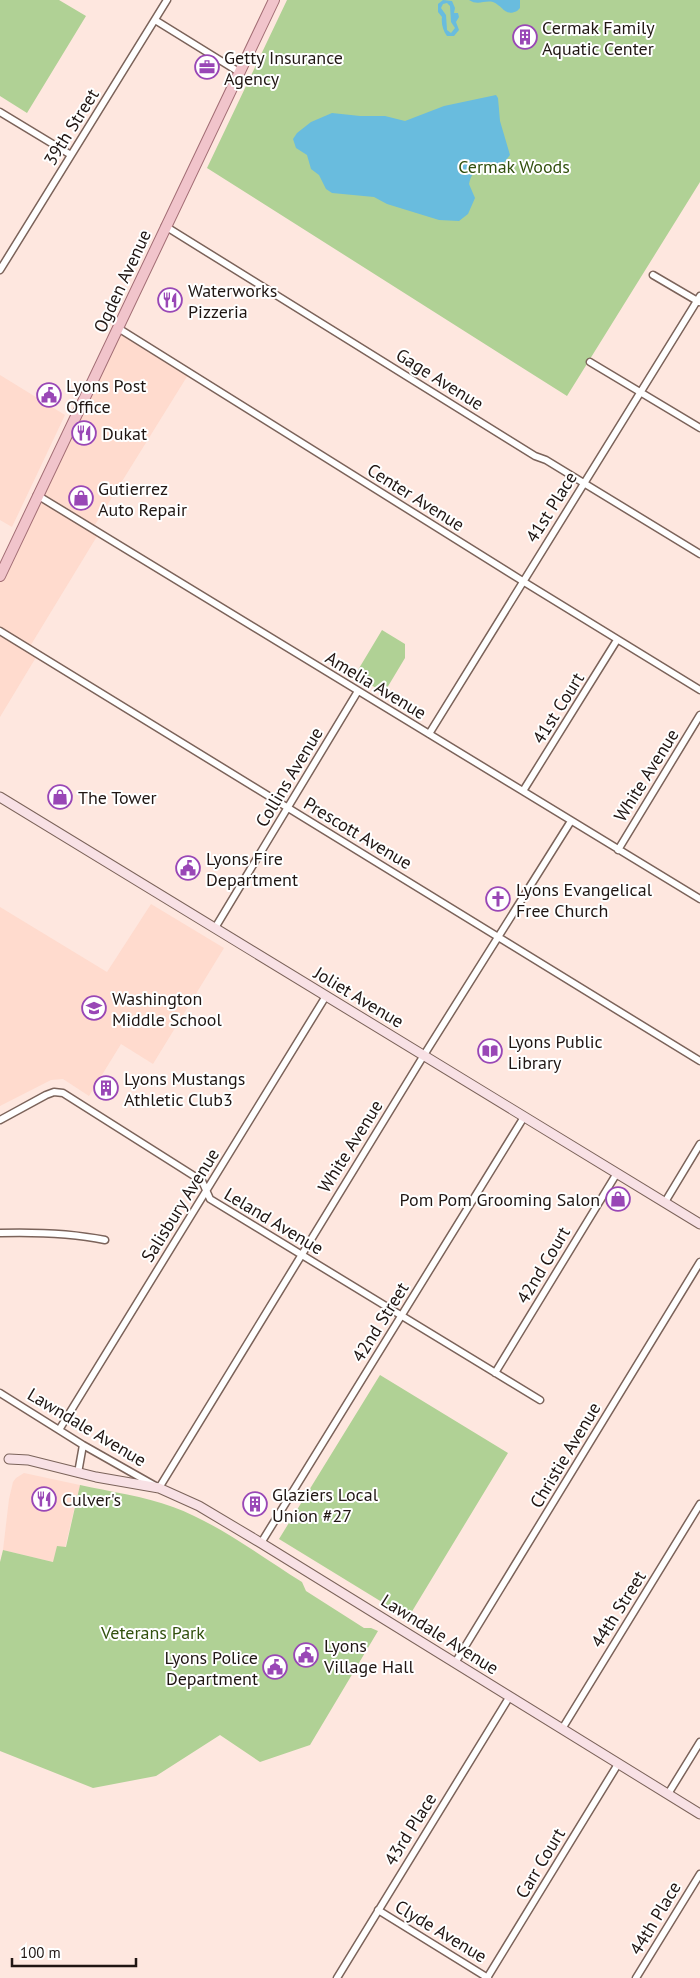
<svg xmlns="http://www.w3.org/2000/svg" width="700" height="1978" font-family="'PT Sans',sans-serif">
<rect width="100%" height="100%" fill="#fee7df"/>
<path fill="#ffdbce" d="M118 331 188 375 93 528 99 533 29 648 38 654 0 717V578Z
M0 375 65 415 12 527 0 520Z
M151 904 224 948 153 1064 121 1044 89 1096 63 1079 51 1080 0 1106V907L107 972Z
M24 1473 80 1485 65 1548 53 1562 3 1550 9 1499 13 1482 16 1478Z"/>
<path fill="#b0d195" d="M0 0H59L86 16 27 113 0 96Z
M287 0H700V182L567 396 207 168Z
M382 630 405 644V658L384 693 355 675Z
M380 1375 508 1453 408 1618 279 1539Z
M80 1485C111 1492 144 1496 173 1507 219 1524 260 1556 302 1582L306 1591 364 1628H371L378 1631 310 1745 260 1762 220 1735 156 1776 93 1788 0 1751V1562L3 1550 53 1562 57 1546 66 1547Z"/>
<path fill="#69bcde" fill-rule="evenodd" d="M443 0 452 1 455 8 454 13H458L459 17 456 22 459 30 454 36H447C443 31 441 23 442 17L438 12V4ZM447 3 450 6 451 22 455 28 451 33 447 30 446 15 441 8 443 4Z
M469 0H520V8L517 11C505 17 503 6 493 2 484 0 478 6 469 0Z
M496 95 498 98 500 121 510 155 503 164C486 166 473 165 469 184L475 198 468 214 459 221 439 220 387 204 374 197 332 193 326 189 319 175 311 169 307 155 296 148 293 139 297 133 311 122 332 113 360 116H385L405 121 444 106Z"/>
<g fill="none" stroke-linecap="round" stroke-linejoin="round">
<g stroke="#7b635a" stroke-width="9">
<path id="street" d="M155 20 239 72
M0 112 71 155
M165 226 535 456 546 460 700 554
M0 270 167 0
M653 275 699 302
M118 328 529 585 700 690
M590 362 700 428
M37 495 700 899
M0 631 700 1061
M429 734 700 296
M523 791 617 640
M618 850 700 715
M215 928 358 691
M0 1120 46 1095 54 1092 63 1093 202 1181 210 1199 540 1400
M665 1202 700 1144
M0 1233C36 1232 70 1233 105 1240
M495 1373 617 1173
M0 1393 83 1445 159 1488 424 1055 571 821
M59 1430 326 996
M78 1473 83 1445
M261 1543 524 1117
M455 1663 700 1262
M562 1729 700 1504
M668 1794 700 1742
M378 1910 488 1978
M337 1978 510 1696
M487 1978 618 1764
M636 1978 700 1874"/>
</g>
<g stroke="#7b635a" stroke-width="11">
<path id="secondary" d="M0 797 700 1224
M9 1459 28 1460 96 1477 159 1488 199 1506 261 1543 700 1814"/>
</g>
<g stroke="#a26d74" stroke-width="12">
<path id="primary" d="M0 576 274 0"/>
</g>
<use href="#street" stroke="#fff" stroke-width="6"/>
<use href="#secondary" stroke="#f8e1e5" stroke-width="9"/>
<use href="#primary" stroke="#f1c4cb" stroke-width="10"/>
</g>
<defs>
<g id="building-ring" transform="scale(1.25)"><circle r="9.5" fill="#fff" stroke="#9947b6" stroke-width="1.5"/><path d="M-4-6H4V6H1V3H-1V6H-4ZM-2.5-4.3h1.7v1.8h-1.7ZM.8-4.3h1.7v1.8H.8ZM-2.5-1h1.7V.8h-1.7ZM.8-1h1.7V.8H.8Z" fill="#9947b6"/></g>
<g id="office-ring" transform="scale(1.25)"><circle r="9.5" fill="#fff" stroke="#9947b6" stroke-width="1.5"/><path d="M-6-3h4V-5.5h4V-3h4V5H-6ZM-1-4.5V-3h2v-1.5ZM-6 0V1H6V0Z" fill="#9947b6"/></g>
<g id="restaurant-ring" transform="scale(1.25)"><circle r="9.5" fill="#fff" stroke="#9947b6" stroke-width="1.5"/><path d="M-5-6h1v4h1v-4h1v4h1v-4h1v5L-1.5 .5V6h-2V.5L-5-1ZM5-6V6H3V1.5H1.5Q1.5-4 5-6Z" fill="#9947b6"/></g>
<g id="civic-ring" transform="scale(1.25)"><circle r="9.5" fill="#fff" stroke="#9947b6" stroke-width="1.5"/><path d="M-.6-6.5H3V-4.5H.6V-3L4-1V1h2V6H-6V1h2V-1L-.6-3ZM-1.2 2.5V6h2.4V2.5Z" fill="#9947b6"/></g>
<g id="shop-ring" transform="scale(1.25)"><circle r="9.5" fill="#fff" stroke="#9947b6" stroke-width="1.5"/><path d="M-5-2.5h2.3a2.7 3.5 0 0 1 5.4 0H5L5.5 6h-11ZM-1.5-2.5h3a1.5 2.3 0 0 0-3 0Z" fill="#9947b6"/></g>
<g id="church-ring" transform="scale(1.25)"><circle r="9.5" fill="#fff" stroke="#9947b6" stroke-width="1.5"/><path d="M-1.2-6h2.4v3.5h3.3v2.4h-3.3V6h-2.4V-.1h-3.3v-2.4h3.3Z" fill="#9947b6"/></g>
<g id="school-ring" transform="scale(1.25)"><circle r="9.5" fill="#fff" stroke="#9947b6" stroke-width="1.5"/><path d="M0-5L7-2L0 1L-7-2ZM-4 1L0 2.5L4 1V4Q0 6-4 4Z" fill="#9947b6"/></g>
<g id="library-ring" transform="scale(1.25)"><circle r="9.5" fill="#fff" stroke="#9947b6" stroke-width="1.5"/><path d="M-6-4Q-3-5.5-.7-3.5V5Q-3 3-6 4ZM6-4Q3-5.5 .7-3.5V5Q3 3 6 4Z" fill="#9947b6"/></g>
</defs>
<g fill-rule="evenodd">
<use href="#building-ring" x="525" y="37"/>
<use href="#office-ring" x="207" y="67"/>
<use href="#restaurant-ring" x="170" y="300"/>
<use href="#civic-ring" x="49" y="395"/>
<use href="#restaurant-ring" x="84" y="433"/>
<use href="#shop-ring" x="81" y="498"/>
<use href="#shop-ring" x="60" y="797"/>
<use href="#civic-ring" x="188" y="868"/>
<use href="#church-ring" x="498" y="899"/>
<use href="#school-ring" x="94" y="1008"/>
<use href="#library-ring" x="490" y="1051"/>
<use href="#building-ring" x="106" y="1088"/>
<use href="#shop-ring" x="618" y="1199"/>
<use href="#restaurant-ring" x="44" y="1499"/>
<use href="#building-ring" x="255" y="1504"/>
<use href="#civic-ring" x="306" y="1655"/>
<use href="#civic-ring" x="275" y="1667"/>
</g>
<g text-anchor="middle" dominant-baseline="central" stroke-width="4" stroke-linejoin="round" paint-order="stroke">
<g font-size="18" fill="#201613" stroke="#fff" text-anchor="start">
<text x="542" y="27">Cermak Family<tspan x="542" dy="21">Aquatic Center</tspan></text>
<text x="224" y="57">Getty Insurance<tspan x="224" dy="21">Agency</tspan></text>
<text x="188" y="290">Waterworks<tspan x="188" dy="21">Pizzeria</tspan></text>
<text x="66" y="385">Lyons Post<tspan x="66" dy="21">Office</tspan></text>
<text x="102" y="433">Dukat</text>
<text x="98" y="488">Gutierrez<tspan x="98" dy="21">Auto Repair</tspan></text>
<text x="78" y="797">The Tower</text>
<text x="206" y="858">Lyons Fire<tspan x="206" dy="21">Department</tspan></text>
<text x="516" y="889">Lyons Evangelical<tspan x="516" dy="21">Free Church</tspan></text>
<text x="112" y="998">Washington<tspan x="112" dy="21">Middle School</tspan></text>
<text x="508" y="1041">Lyons Public<tspan x="508" dy="21">Library</tspan></text>
<text x="124" y="1078">Lyons Mustangs<tspan x="124" dy="21">Athletic Club3</tspan></text>
<text x="600" y="1199" text-anchor="end">Pom Pom Grooming Salon</text>
<text x="272" y="1494">Glaziers Local<tspan x="272" dy="21">Union #27</tspan></text>
<text x="62" y="1499">Culver's</text>
<text x="324" y="1645">Lyons<tspan x="324" dy="21">Village Hall</tspan></text>
<text x="258" y="1657" text-anchor="end">Lyons Police<tspan x="258" dy="21">Department</tspan></text>
</g>
<g font-size="18" fill="#201613" stroke="#fff">
<text transform="translate(71 127) rotate(-58)">39th Street</text>
<text transform="translate(122 281) rotate(-65)">Ogden Avenue</text>
<text transform="translate(440 379) rotate(32)">Gage Avenue</text>
<text transform="translate(416 497) rotate(32)">Center Avenue</text>
<text transform="translate(551 507) rotate(-58)">41st Place</text>
<text transform="translate(376 685) rotate(31)">Amelia Avenue</text>
<text transform="translate(558 708) rotate(-58)">41st Court</text>
<text transform="translate(646 775) rotate(-58)">White Avenue</text>
<text transform="translate(289 777) rotate(-59)">Collins Avenue</text>
<text transform="translate(358 833) rotate(31)">Prescott Avenue</text>
<text transform="translate(359 997) rotate(31)">Joliet Avenue</text>
<text transform="translate(350 1146) rotate(-58)">White Avenue</text>
<text transform="translate(180 1205) rotate(-58)">Salisbury Avenue</text>
<text transform="translate(274 1221) rotate(31)">Leland Avenue</text>
<text transform="translate(543 1265) rotate(-59)">42nd Court</text>
<text transform="translate(380 1322) rotate(-58)">42nd Street</text>
<text transform="translate(87 1427) rotate(31)">Lawndale Avenue</text>
<text transform="translate(565 1455) rotate(-59)">Christie Avenue</text>
<text transform="translate(618 1609) rotate(-58)">44th Street</text>
<text transform="translate(440 1634) rotate(32)">Lawndale Avenue</text>
<text transform="translate(410 1829) rotate(-58)">43rd Place</text>
<text transform="translate(540 1863) rotate(-59)">Carr Court</text>
<text transform="translate(655 1918) rotate(-59)">44th Place</text>
<text transform="translate(441 1931) rotate(31)">Clyde Avenue</text>
</g>
<g font-size="18" fill="#32510e" stroke="#fff">
<text x="514" y="166">Cermak Woods</text>
<text x="153" y="1632">Veterans Park</text>
</g>
</g>
<path d="M12 1958v8h124v-8" fill="none" stroke="#201613" stroke-width="2.5"/>
<text x="20" y="1958" font-size="15" fill="#201613" stroke="#ffffff" stroke-width="4" paint-order="stroke">100 m</text>
</svg>
